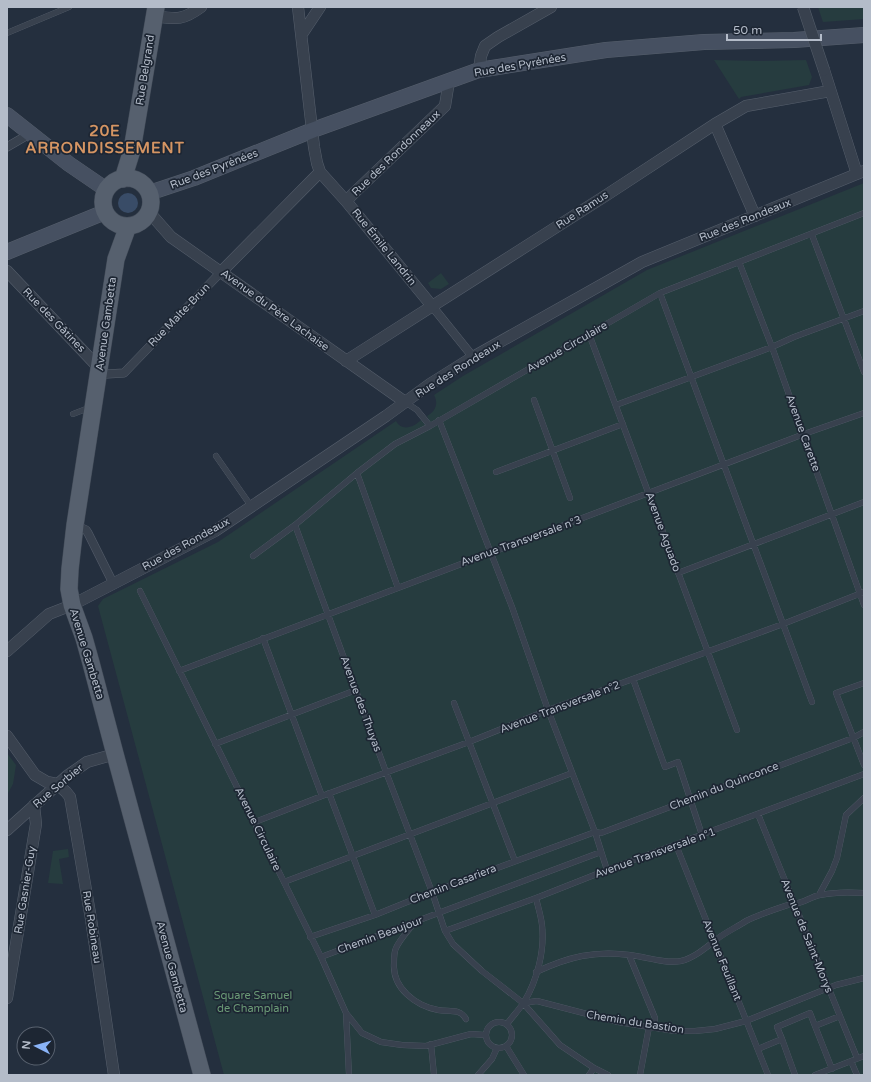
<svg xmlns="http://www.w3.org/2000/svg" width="871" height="1082" font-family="'Varela Round',sans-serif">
<rect width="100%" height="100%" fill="#242f3e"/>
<path fill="#263c3f" d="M818 7H864V19L823 22Z
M714 60 759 61 806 60 812 77 809 85 741 97 739 99Z
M864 183V1075H224L98 606 103 599 218 542 396 421C402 432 414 427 421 420L424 424 429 420 427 416C435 412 439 404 434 395L463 376 647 270Z
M441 273 449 284 441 289 431 288 428 283Z
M7 753 16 765 13 784 7 795Z
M68 849 69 857 59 859 63 884 48 883 53 851Z"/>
<path fill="#394c67" d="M118 203a10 10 0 1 1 20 0a10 10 0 1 1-20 0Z"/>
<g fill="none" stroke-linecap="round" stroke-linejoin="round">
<g stroke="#565f6c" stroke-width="6">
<path id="service" d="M7 33 69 7
M812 235 864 372
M739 262 772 347 864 605
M660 293 812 702
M589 334 737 730
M534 400 570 498
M405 402 417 410 430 426
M616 405 772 347 794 337 864 311
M73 414 86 409
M439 420 512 607 548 710 595 832 607 870
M216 456 251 506
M496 472 623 424
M357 473 398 588
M295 525 357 473 395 444 430 426 660 293 864 213
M253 556 295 525 386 772 432 892 445 931 453 944 482 971 523 1003 560 1045 594 1068 608 1075
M678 573 864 502
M140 591 284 882 321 957 346 1013 349 1075
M263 638 322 796
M179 671 804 434 864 413
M633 679 665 767 678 762 702 835
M864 683 836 693 864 765
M454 703 515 861
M215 744 356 690
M329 793 375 915
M758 814 857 1058
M255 822 322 796 469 742 548 710 783 624 864 592
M676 845 768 1075
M284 882 572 773
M819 895 832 871 837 858 846 815 864 798
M414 923C408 931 400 939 396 948 394 952 394 958 394 963 392 988 416 1006 438 1010 449 1012 460 1008 466 1019
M445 931 536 898 607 870 864 774
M310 937 375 915 432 892 595 832 601 833 853 738 864 732
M629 955 655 1018 654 1027
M321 957 601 852
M536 972C568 957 595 950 630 955 647 957 665 964 681 961 694 958 707 947 717 939 726 932 737 927 746 921 760 914 776 909 791 904 804 904 809 897 820 895 834 892 850 892 864 893
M523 1003 537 1001 618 1022 675 1031H695L715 1029 746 1021 836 985 864 978
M346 1013 362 1033 381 1042 402 1045 426 1046 471 1034 485 1035
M486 1035a13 13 0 1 1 26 0a13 13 0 1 1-26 0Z
M507 1024C512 1017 519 1010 524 1002 537 981 545 950 542 925 541 916 538 907 536 898
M815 1026 832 1069
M782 1039 795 1075
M431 1044 434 1075
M506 1046 524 1075
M758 1049 782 1039 777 1027 810 1013 815 1026 840 1016
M851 1061 857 1075
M478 1075 492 1059 497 1048
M589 1075 594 1068
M640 1075 649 1027
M815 1075 864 1056"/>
</g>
<g stroke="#565f6c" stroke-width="9">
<path id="pedestrian" d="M7 147 31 133
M432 306 473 357
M100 369 107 374 124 373 221 272
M75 525 86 530 88 533 113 583"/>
</g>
<g stroke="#565f6c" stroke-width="12">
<path id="minor" d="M298 7 314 147 317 163 320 172 346 201 432 306
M154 16C176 19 182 21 201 7
M302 34 320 7
M479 70 481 56 485 46 498 37 551 7
M824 70 857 174
M715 124 755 216
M346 201 354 193 445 106 449 81
M149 212 171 237 405 402
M7 271 100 369
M221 272 320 172
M346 361 605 196 715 124 746 106 830 91
M7 651 49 614 72 605 215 531 386 416 430 384 473 357 642 262 864 171
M7 736 35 775 47 782 57 784
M57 784 66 792 70 797 91 919 114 1075
M7 830 67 776 87 762 115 754
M7 998 36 824 34 805"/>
</g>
<g stroke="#565f6c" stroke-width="16">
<path id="secondary" d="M7 115 69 164 107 190
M149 193 194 178 313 130 479 70 606 50 704 42 794 40 864 35
M7 252 105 212"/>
</g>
<g stroke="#414a57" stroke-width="18">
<path id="primary" d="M103 202a24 24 0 1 1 48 0a24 24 0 1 1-48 0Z
M123 179 132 150 156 7
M128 226 116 259 75 525 70 569 69 589 72 605 84 638 91 663 115 754 202 1075"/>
</g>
<use href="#service" stroke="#38414e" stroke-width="5.5"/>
<use href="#pedestrian" stroke="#38414e" stroke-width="8"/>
<use href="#minor" stroke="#38414e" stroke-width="11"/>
<use href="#secondary" stroke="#465061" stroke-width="15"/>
<use href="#primary" stroke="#56606e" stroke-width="17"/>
<g stroke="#565f6c" stroke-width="12" stroke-linecap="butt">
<path id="minor-bridge" d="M803 7 824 70"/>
</g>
<use href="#minor-bridge" stroke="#38414e" stroke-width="11"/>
</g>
<g text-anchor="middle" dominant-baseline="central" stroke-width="3.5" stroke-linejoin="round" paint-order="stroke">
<g font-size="11" fill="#b4bcc9" stroke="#1d2633">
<text transform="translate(520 65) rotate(-10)">Rue des Pyrénées</text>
<text transform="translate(145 70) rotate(-81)">Rue Belgrand</text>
<text transform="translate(396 153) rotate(-44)">Rue des Rondonneaux</text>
<text transform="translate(214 169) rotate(-21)">Rue des Pyrénées</text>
<text transform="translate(582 210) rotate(-33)">Rue Ramus</text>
<text transform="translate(745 220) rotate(-22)">Rue des Rondeaux</text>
<text transform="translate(384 247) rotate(51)">Rue Émile Landrin</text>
<text transform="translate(275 310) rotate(36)">Avenue du Père Lachaise</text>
<text transform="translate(179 315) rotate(-46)">Rue Malte-Brun</text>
<text transform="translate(54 320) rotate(46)">Rue des Gâtines</text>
<text transform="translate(106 324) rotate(-82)">Avenue Gambetta</text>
<text transform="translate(567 347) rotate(-30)">Avenue Circulaire</text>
<text transform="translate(458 369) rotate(-32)">Rue des Rondeaux</text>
<text transform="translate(803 433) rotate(70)">Avenue Carette</text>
<text transform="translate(663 532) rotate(70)">Avenue Aguado</text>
<text transform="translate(521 541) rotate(-20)">Avenue Transversale n°3</text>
<text transform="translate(186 544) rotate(-29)">Rue des Rondeaux</text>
<text transform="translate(87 654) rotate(73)">Avenue Gambetta</text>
<text transform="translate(361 704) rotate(70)">Avenue des Thuyas</text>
<text transform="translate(560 707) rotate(-21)">Avenue Transversale n°2</text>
<text transform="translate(58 786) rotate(-40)">Rue Sorbier</text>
<text transform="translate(724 786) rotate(-21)">Chemin du Quinconce</text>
<text transform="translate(258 829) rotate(64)">Avenue Circulaire</text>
<text transform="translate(655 853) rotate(-20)">Avenue Transversale n°1</text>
<text transform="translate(453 884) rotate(-21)">Chemin Casariera</text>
<text transform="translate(25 890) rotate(-81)">Rue Gasnier-Guy</text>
<text transform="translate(92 927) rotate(81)">Rue Robineau</text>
<text transform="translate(380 935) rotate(-20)">Chemin Beaujour</text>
<text transform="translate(807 936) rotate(68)">Avenue de Saint-Morys</text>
<text transform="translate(722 960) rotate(68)">Avenue Feuillant</text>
<text transform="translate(172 967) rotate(75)">Avenue Gambetta</text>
<text transform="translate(635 1022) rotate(9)">Chemin du Bastion</text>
</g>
<g font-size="11" fill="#6b9a76" stroke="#1d2633">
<text x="253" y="995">Square Samuel<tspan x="253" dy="13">de Champlain</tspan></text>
</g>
<g font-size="15" font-weight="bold" letter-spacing="1" fill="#d59563" stroke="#1d2633">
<text x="105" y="131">20E<tspan x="105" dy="17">ARRONDISSEMENT</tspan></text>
</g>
</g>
<rect width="871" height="1082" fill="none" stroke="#b4bcc9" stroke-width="16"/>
<g transform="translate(36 1046) rotate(276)"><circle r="19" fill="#1d2633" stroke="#59626f"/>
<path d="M0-3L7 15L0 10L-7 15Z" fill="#8ab4f8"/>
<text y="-6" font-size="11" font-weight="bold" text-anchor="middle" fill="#b4bcc9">N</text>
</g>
<path d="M727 34v6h94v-6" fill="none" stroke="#b4bcc9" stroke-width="2"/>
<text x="733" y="34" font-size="12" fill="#b4bcc9" stroke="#1d2633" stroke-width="3" paint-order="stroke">50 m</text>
</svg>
